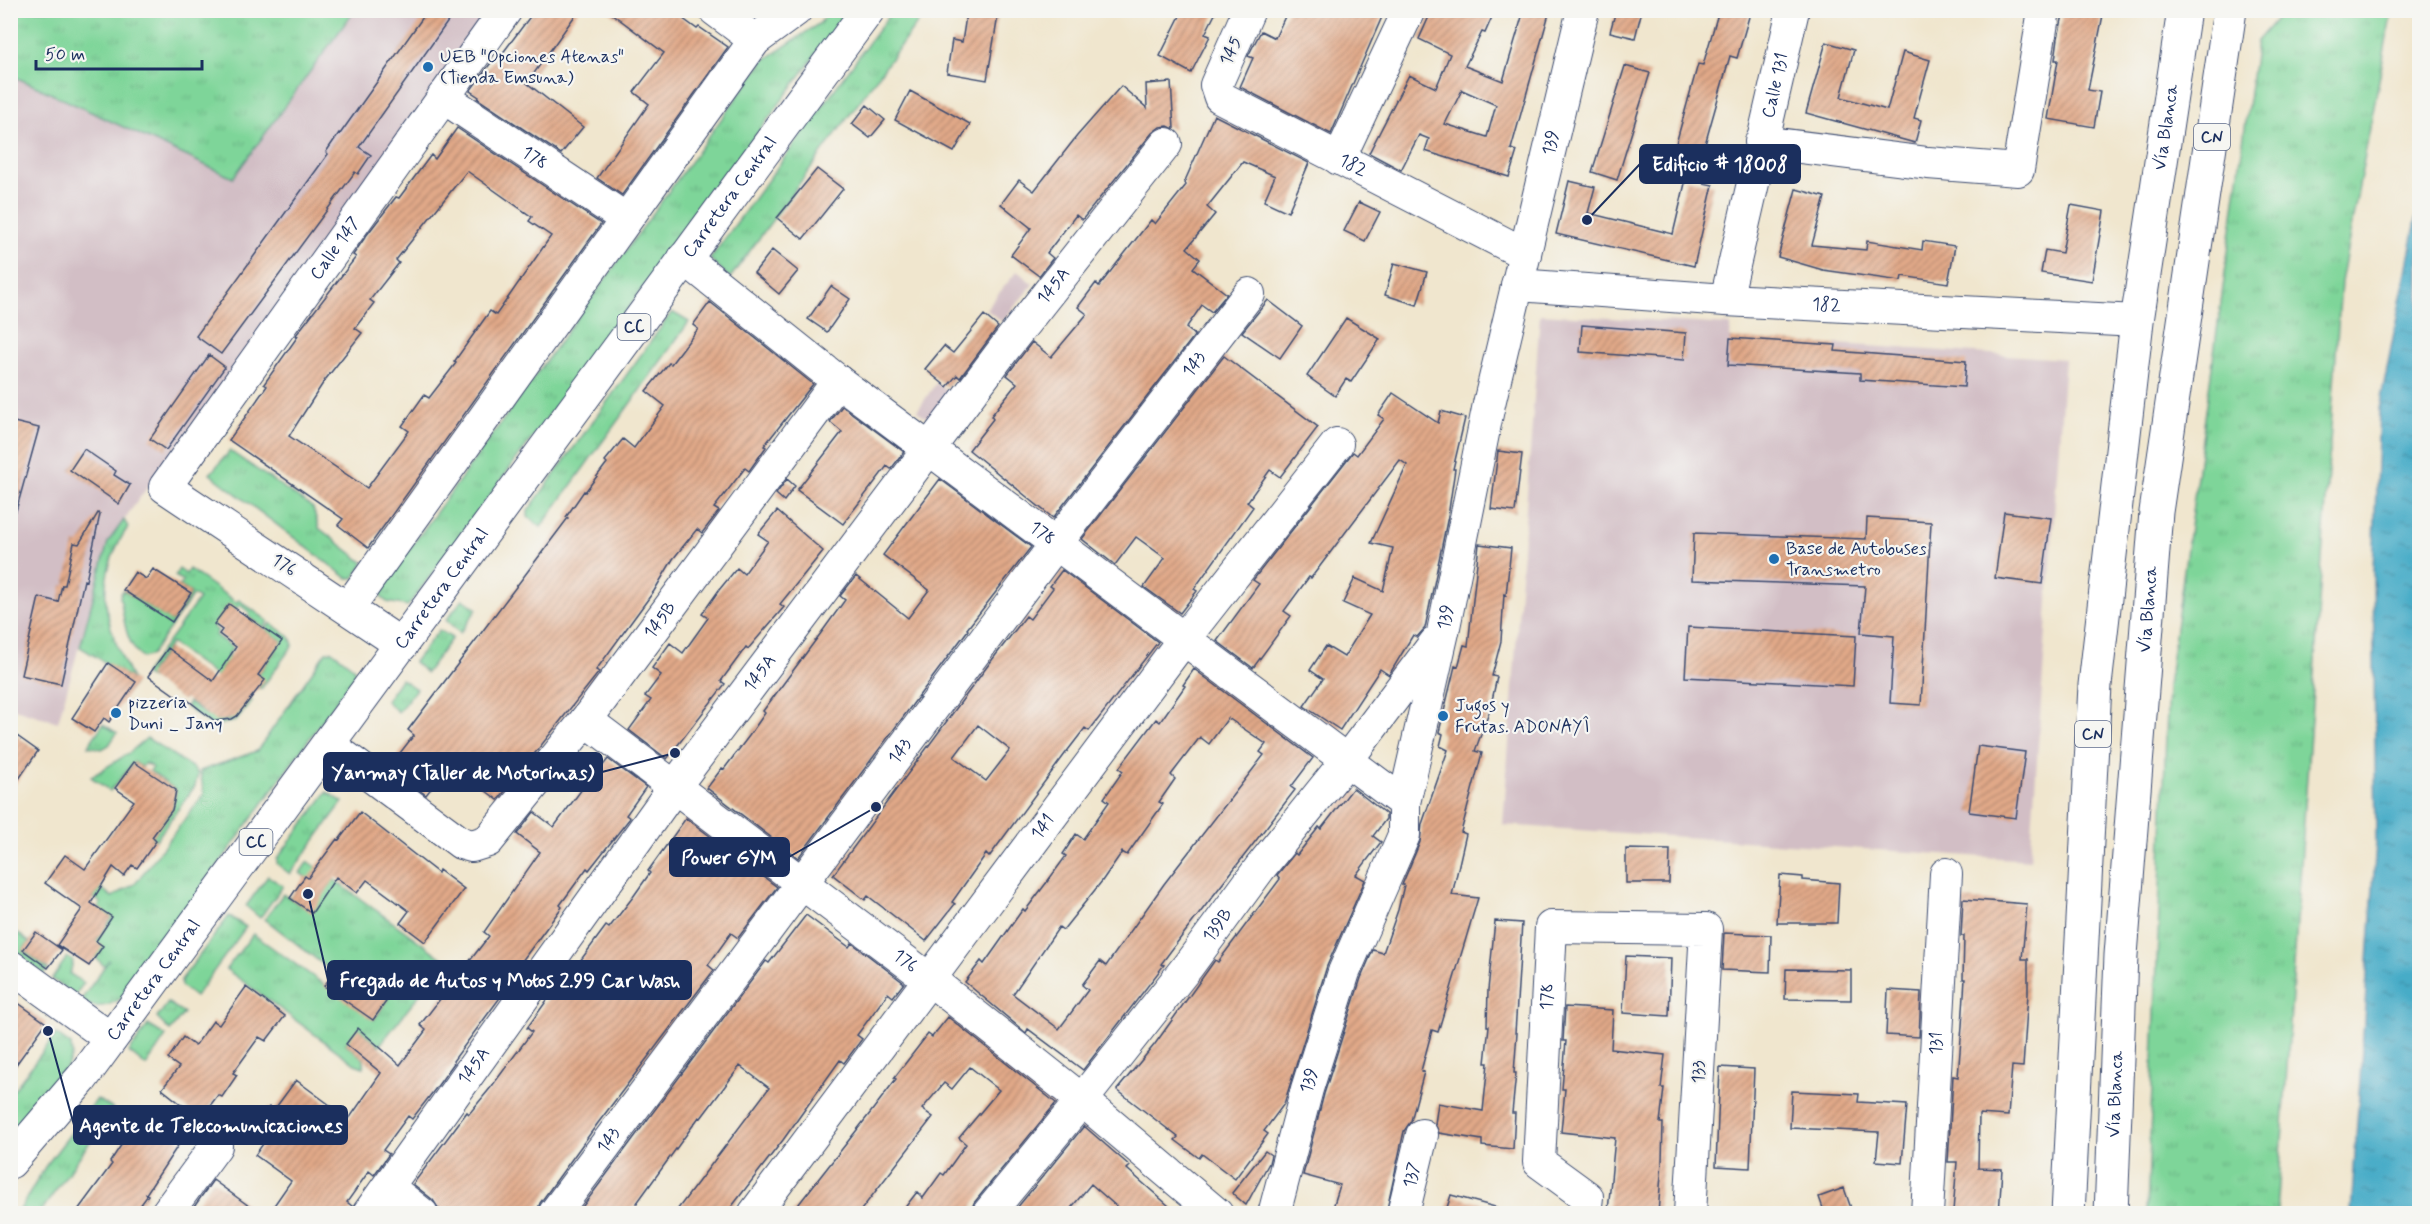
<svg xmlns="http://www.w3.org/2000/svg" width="2430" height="1224" font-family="Mynerve,sans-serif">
<defs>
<pattern id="grass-tufts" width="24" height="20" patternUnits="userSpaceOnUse" patternTransform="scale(1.5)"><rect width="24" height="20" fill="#7ed599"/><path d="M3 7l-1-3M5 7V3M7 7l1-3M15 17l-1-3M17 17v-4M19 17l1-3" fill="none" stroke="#6cb786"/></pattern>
<pattern id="water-ripples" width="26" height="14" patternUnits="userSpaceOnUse" patternTransform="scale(1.5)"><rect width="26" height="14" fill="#47acc7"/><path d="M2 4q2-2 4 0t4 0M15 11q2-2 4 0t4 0" fill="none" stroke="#3a8ca5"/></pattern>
<pattern id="building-hatch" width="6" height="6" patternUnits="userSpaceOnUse" patternTransform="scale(1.5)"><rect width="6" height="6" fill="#e1a988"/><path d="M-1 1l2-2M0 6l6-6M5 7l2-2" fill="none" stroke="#b68a72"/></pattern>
</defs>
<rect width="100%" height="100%" fill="#f6f6f2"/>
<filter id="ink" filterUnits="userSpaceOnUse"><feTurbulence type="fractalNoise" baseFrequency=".0167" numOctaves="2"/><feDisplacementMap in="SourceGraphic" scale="12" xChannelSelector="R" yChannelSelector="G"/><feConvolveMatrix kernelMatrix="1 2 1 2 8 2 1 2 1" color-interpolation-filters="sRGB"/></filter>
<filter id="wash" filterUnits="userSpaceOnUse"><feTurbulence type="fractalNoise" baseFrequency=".008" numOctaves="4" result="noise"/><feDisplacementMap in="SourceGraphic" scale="24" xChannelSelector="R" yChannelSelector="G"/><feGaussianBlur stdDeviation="1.35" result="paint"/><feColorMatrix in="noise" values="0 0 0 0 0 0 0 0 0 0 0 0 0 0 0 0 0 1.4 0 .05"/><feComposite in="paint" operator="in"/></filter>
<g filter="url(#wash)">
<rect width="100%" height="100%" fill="#f0e6ce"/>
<path fill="#d2bec5" d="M10 11H491L108 542 58 722 11 708Z
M1017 271 1033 284 1002 322 986 309Z
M1540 314 1731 325 1728 365 1834 372 1836 344 2065 359 2030 860 1503 825Z
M936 383 955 396 935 424 917 411Z"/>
<path fill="url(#grass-tufts)" stroke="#4c827c" stroke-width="1.5" d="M11 10H354V11L233 178 11 75Z
M829 11H848L408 606 387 602 381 597 380 591 393 572 764 60 820 23Z
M892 11H926L730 278 710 259Z
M2279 11H2392L2341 282 2277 1213H2147L2168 686 2257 41 2276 19Z
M672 312 689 322 541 527 528 517V511Z
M230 451 313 508 319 528 364 563 354 578H347L210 474Z
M124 520 128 527C91 581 105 624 132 679L80 647 108 542Z
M179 569 186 574 189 569 236 602 239 600 268 621 264 628 248 617 250 613 240 605 236 609 229 604 213 627 218 631 215 635 233 648 227 656 235 663 221 680 171 643 150 672 154 675 151 679 144 674 199 599 193 595 151 655 143 658C125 645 124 617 120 596L123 590 173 622 191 593 180 586 183 581 175 576Z
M463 599 477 609 460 633 446 620Z
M270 623 290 637 293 645 261 689 259 688 258 675 282 641 266 630Z
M439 630 452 638 426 673 414 662Z
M332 651 353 667 355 672 353 678 123 997C110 1006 95 1012 81 1000L109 960 104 966 95 957 102 946 96 941 112 918 98 908 101 903 93 897 100 887 112 897 135 884 204 794 200 771 257 751 326 652Z
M401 679 416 689 398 712 386 701Z
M250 699 252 701 236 721 212 726 186 707 189 702C218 723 226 732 250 699Z
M103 724 117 733 109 745 102 749 88 746Z
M147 738 193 768 198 774 195 786 156 840 152 837 172 810 176 790 150 771 152 767 145 763 142 767 134 762 110 791 91 777 129 753Z
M327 792 343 802 290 874 277 864V859Z
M308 861 446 961 379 1046 359 1029 346 1044 364 1059 363 1067 355 1064 226 969 253 934 374 1020 388 999 339 965 334 973 265 919 283 894 312 912 326 891 300 873Z
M268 876 283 886 260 918 246 906Z
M229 916 246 927 195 997 181 986V980Z
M10 927 29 942 23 950 48 969 43 974 11 948Z
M67 957 73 961 70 974 84 983 75 995 52 979Z
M168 1003 184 1013 170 1031 157 1018Z
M148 1025 166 1036 146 1066 129 1052Z
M56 1034 71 1045 72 1055 67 1067 11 1136 10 1095Z
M97 1099 113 1109 40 1213H18L45 1167Z"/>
<path fill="url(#water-ripples)" stroke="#316e92" stroke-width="1.5" d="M2419 205V1213H2351L2376 842 2373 570 2379 409Z"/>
<g id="blocks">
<path fill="url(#building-hatch)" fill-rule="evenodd" d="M428 10H456L359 147 371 155 358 174 355 172 221 354 196 336 328 154 326 152 339 133 340 134Z
M535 10H579L527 83 583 127 561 154 478 99 479 97 470 91 493 60 496 62Z
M607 10H671L697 29 699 27 728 47 622 195 597 178 649 104 634 92 664 53Z
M967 10H999L987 80 947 73 952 40 962 42Z
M1183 10H1217L1205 34 1210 36 1191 73 1160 56Z
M1288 10H1385L1331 134 1240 87 1253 58 1248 56 1261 31 1275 38Z
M1432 10H1495L1485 33 1482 32 1465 66 1503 81 1524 10H1550L1511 149 1517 151 1509 177 1425 151 1429 139 1419 135 1401 170 1369 153 1409 75 1436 88 1450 54 1419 39ZM1462 90 1496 105 1487 137 1445 124Z
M1616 10H1642L1635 38 1610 32Z
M1719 10H1751L1737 58 1730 56 1696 176 1669 169 1698 64 1703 65Z
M2064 10H2104L2088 90 2100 92 2094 127 2048 119 2058 60H2055L2058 38Z
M1826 42 1854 50 1841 97 1887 110 1903 52 1930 60 1914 118 1921 120 1915 143 1806 113Z
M1625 66 1650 73 1617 180 1592 172Z
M1171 82 1174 129 1168 126 1160 127 1152 133 1082 220 1076 215 1047 253 1053 258 1039 276 1011 255 1031 228 1001 204 1019 180 1034 191 1077 136 1121 86 1147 108 1146 84Z
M910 91 970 124 954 152 895 120Z
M867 105 885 120 870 138 852 124Z
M1214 115 1309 163 1288 212 1264 201 1275 176 1243 162 1207 207 1215 214 1187 248 1200 259 1193 268 1227 294 1212 312 1202 305 1186 328 1195 335 1053 518 969 450 993 419 991 416 1017 383 1007 375 1032 342 1051 357 1087 314 1078 307 1096 283 1099 286 1151 220 1155 224 1186 185 1184 183Z
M457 128 601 224 368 548 338 525 343 519 229 440 267 386 264 384 298 336 296 335 356 257 353 255 366 236 396 197 399 198 431 155 435 159ZM467 171 532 217 529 221 551 236 496 315 490 311 454 362 456 363 429 398 424 395 402 426 409 431 367 488 289 436 325 380 362 333 355 328 374 303 370 300 399 263 396 260Z
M817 169 843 189 803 239 777 218Z
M1686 179 1713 185 1694 266 1556 234 1569 181 1595 187 1588 213 1673 234Z
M1796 189 1825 197 1812 245 1866 250 1867 241 1922 250 1923 241 1955 246 1948 283 1902 276 1901 281 1823 270 1778 257Z
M1359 202 1380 212 1365 241 1344 231Z
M2071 205 2104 211 2092 281 2041 273 2045 250 2062 253Z
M772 250 798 271 779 294 754 273Z
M1394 263 1427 272 1417 305 1385 295Z
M831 286 850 299 827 332 808 319Z
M1268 300 1302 326 1280 358 1242 332Z
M710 302 813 384 764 446 766 447 749 471 745 468 714 508 719 511 702 533 697 529 673 559 654 591 596 670 599 672 498 800 450 764 426 795 389 767 414 735 408 730 568 518 566 517 584 491 585 492 607 463 605 461 623 439 634 448 665 406 646 391 669 363 671 364 698 329 693 325Z
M984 315 998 327 960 378 957 375 947 387 925 369 944 346 953 353Z
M1346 318 1380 339 1351 382 1346 379 1335 396 1307 376Z
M1582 325 1686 333 1684 360 1580 352Z
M1730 338 1836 345 1835 351 1966 361 1964 387 1860 380V373L1728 365Z
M209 355 225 367 166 450 150 439Z
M1224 356 1318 427 1280 477 1270 470 1247 502 1253 507 1194 589 1197 591 1180 613 1144 587 1165 558 1136 537 1115 565 1082 539Z
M1393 393 1438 423 1441 411 1465 418 1453 469H1455L1448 516 1425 628 1417 637 1413 635 1389 675 1380 669 1340 730 1304 706 1323 679 1310 670 1326 646 1344 657 1370 615 1343 603 1355 578 1383 591 1393 548 1371 543 1407 465 1400 460 1311 578 1309 577 1284 611 1291 616 1253 668 1217 641 1259 584 1253 580 1353 452 1357 455 1384 419 1378 415Z
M842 406 904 452 891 469 887 466 843 524 797 490 842 432 830 422Z
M10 421 39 428 16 511 10 510Z
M84 449 116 471 114 475 130 485 119 504 70 470Z
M1498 451 1522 454 1515 512 1491 509Z
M787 479 795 486 784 501 776 494Z
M940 479 1031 547 967 629 968 630 798 858 707 788 722 768 724 769 749 736 765 713 763 711 824 629 845 600 840 596 856 576 908 618 929 590 883 555Z
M777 511 823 551 780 604 784 607 748 649 746 647 721 681 725 684 667 759 629 730 651 700 645 696 661 675 652 668 670 643 683 653 708 618 702 614 719 590 737 568 744 574 768 541 758 534Z
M2004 512 2051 518 2042 584 1995 578Z
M98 513 100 514 86 581 84 580 61 684 21 675 39 597 58 602 62 585H65L74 543 79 544Z
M1867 518 1931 522 1921 705 1890 703 1894 636 1861 633 1865 586 1692 580 1694 533 1866 539Z
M1479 544 1511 548 1506 595 1504 594 1501 641 1492 676 1497 677 1490 710 1475 751 1482 753 1461 832 1466 834 1452 895 1478 898 1438 1032 1432 1030 1421 1071 1424 1072 1411 1121 1404 1131 1386 1214H1331L1340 1185 1303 1175 1324 1094 1361 978 1373 950 1383 953 1398 910 1404 885H1402L1420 842 1422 824 1448 750 1440 746 1443 734 1439 732 1455 666 1458 667 1464 645 1468 646Z
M153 569 191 593 172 622 123 590 135 572 146 579Z
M1062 570 1158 642 1089 731 1085 728 1065 754 989 857 986 854 952 902 955 904 926 941 868 896 865 900 833 875 992 660 1026 616 1030 619 1053 588 1050 586ZM978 725 1010 750 986 781 954 757Z
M229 604 282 641 258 675 265 680 237 716 232 719 215 721 185 698 183 701 148 676 168 648 213 681 236 647 219 634 222 630 214 624Z
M1688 627 1856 636 1853 686 1685 677Z
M108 663 136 682 109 722 104 718 94 732 72 718Z
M1194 669 1313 758 1291 787 1295 790 1182 936 1161 964 1164 965 1083 1070 1028 1029 1026 1033 965 982 981 961 984 964 1023 909 1025 911 1047 882 1066 856 1063 854 1076 834 1083 839 1109 802 1104 798 1123 771 1119 768 1156 719 1160 722 1185 686 1183 685ZM1228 718 1266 744 1260 752 1264 755 1164 884 1106 966 1100 961 1082 985 1088 990 1059 1029 1013 994 1059 927 1063 930 1102 881 1122 852 1127 855 1163 804 1159 802 1175 779 1171 775 1200 737 1209 744Z
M10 731 38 751 10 792Z
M1978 746 2025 752 2016 818 1969 812Z
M608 759 646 787 626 815 630 818 589 870 587 868 560 905 562 907 522 961 525 964 453 1061 454 1063 436 1088 412 1119 408 1116 383 1150 389 1154 374 1175 369 1171 347 1202 352 1206 350 1214H268L291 1181 255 1155 268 1137 254 1127 269 1107 274 1110 296 1080 349 1119 381 1073 346 1044 358 1028 400 1065 426 1030 420 1025 489 936 484 932 540 852 517 834 534 812 554 827 585 785 587 786Z
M134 762 176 790 174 801 172 810 152 837 156 841 137 868 132 865 124 876 113 867 91 903 112 917 96 941 103 946 89 966 57 945 82 909 45 883 65 855 85 869 134 801 115 788Z
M1353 788 1386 814V819L1373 836 1381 842 1356 875 1365 880 1327 966 1284 1104 1264 1131 1268 1134 1235 1179 1202 1154 1199 1158 1175 1140 1178 1137 1117 1090 1155 1044 1215 960 1218 962 1280 879 1277 875 1295 853 1297 855 1319 827 1321 829Z
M360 812 438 873 439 870 464 889 425 942 400 923 409 911 367 880 357 893 336 877 312 913 290 898 305 876 308 878 337 839 339 840Z
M686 818 777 887 738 938 731 933 708 965 714 970 598 1123 540 1203 536 1214H442L433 1200 413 1184 467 1112 469 1114 492 1086 532 1032 527 1028 560 982 563 984 606 926 609 928 633 897 650 873 648 871Z
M1626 849 1670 850 1669 883H1626Z
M1780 875 1803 877V880L1839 883 1837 923H1777Z
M1963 899 2027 904 2022 959H2028V994L2023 1067 2012 1066 2008 1116 1979 1114 1978 1168 2002 1169 1999 1214 1953 1211 1957 1162H1948L1953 1076 1958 1077 1962 1026 1965 979H1963L1964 936H1961Z
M806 915 849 947 852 943 904 983 893 997 888 993 857 1035 862 1039 844 1063 840 1060 783 1140 726 1214H674L769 1088 740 1066 701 1118 699 1117 629 1214H577L766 961 769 963Z
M1495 921 1522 923 1515 1033H1517L1514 1073H1516L1512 1113H1515L1513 1149 1482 1146V1140L1439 1133 1435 1124 1438 1103 1483 1111 1488 1063H1485L1489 1026H1487L1488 990Z
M36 932 62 950 48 968 23 950Z
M1724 933 1771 935 1770 972 1722 970Z
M1626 956 1671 958 1669 1016 1623 1013Z
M339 965 388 999 373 1020 324 986Z
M1786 969 1851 970V1000L1785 999Z
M246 987 285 1016 266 1041 259 1037 233 1073 237 1075 222 1097 218 1095 200 1119 162 1089 179 1067 168 1059 183 1037 195 1046 213 1021 219 1025Z
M1888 990 1921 992 1919 1037 1886 1035Z
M10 997 46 1023 10 1073Z
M1565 1007 1613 1010 1611 1049 1665 1055 1661 1088H1664L1660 1123H1663L1662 1161 1658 1214 1608 1211 1615 1138 1561 1132 1565 1089H1562L1566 1041H1563Z
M948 1017 1056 1103 974 1203 970 1214H900L917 1192 923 1198 941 1173 944 1175 966 1144 959 1138 999 1090 970 1067 952 1089 944 1083 922 1109 933 1117 858 1214H791L871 1112 896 1079 894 1078 928 1034 932 1037Z
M1720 1067 1754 1069 1750 1168 1716 1166Z
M1792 1091 1859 1094 1858 1102 1907 1105 1902 1163 1876 1161 1879 1132 1790 1128Z
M141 1115 181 1141 146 1194 148 1195 134 1214H75L112 1164 110 1162Z
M1084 1126 1130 1166 1127 1169 1178 1214H1125L1091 1184 1066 1214H1012Z
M1265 1151 1271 1155 1269 1163 1246 1205 1232 1193Z
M213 1180 260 1214H189Z
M1844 1188 1853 1214H1825L1819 1197Z
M1451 1195 1499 1208V1214H1445Z"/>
</g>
</g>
<g filter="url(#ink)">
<use href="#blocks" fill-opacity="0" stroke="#3b4a6f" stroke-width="1.5"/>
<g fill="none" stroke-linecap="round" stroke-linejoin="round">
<g stroke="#3b4a6f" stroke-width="34">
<g id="minor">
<path d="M715 10 755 40"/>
<path id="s1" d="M1249 10 1216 85 1220 97 1525 254"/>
<path id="s2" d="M443 97 626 219"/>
<path d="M1761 142 1928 163 2018 170 2044 10"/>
<path d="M1339 159 1409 10"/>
<path id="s3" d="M684 258 838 381 1404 803"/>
<path id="s4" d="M1517 285 1726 300 2137 321"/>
<path id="s5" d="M1726 300 1793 10"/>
<path d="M348 608 755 40 796 10"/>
<path id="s6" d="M402 645 165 487 506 10"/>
<path id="s7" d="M586 720 929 979 1082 1100 1217 1214"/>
<path id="s8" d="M328 744 461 843 472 846 488 841 586 720 838 381"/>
<path d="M10 966 111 1039"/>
<path d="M388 1187 422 1214"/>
<path d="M166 1214 216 1146"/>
<path id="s9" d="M368 1214 675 786 1007 345 1166 144"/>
<path id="s10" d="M554 1214 1055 545 1249 294"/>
<path id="s11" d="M754 1214 1183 640 1337 444"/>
<path id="s12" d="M988 1214 1082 1100 1188 966 1260 868 1347 760 1435 643"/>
<path id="s13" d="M1274 1214 1307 1089 1344 972 1404 835V803L1443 632 1489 404 1583 10"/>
<path id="s14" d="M1403 1214 1422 1135"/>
<path id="s15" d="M1585 1214 1587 1197 1539 1162 1551 927 1706 929 1690 1214"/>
<path id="s16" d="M1927 1214 1946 874"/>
</g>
</g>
<g stroke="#3b4a6f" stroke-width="35">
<g id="major">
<path id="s17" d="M10 1162 82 1078 868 10"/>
</g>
</g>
<g stroke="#3b4a6f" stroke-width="35">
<g id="highway">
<path id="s18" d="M2068 1214 2095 685 2137 321 2184 10"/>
<path id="s19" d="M2111 1214 2121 955 2156 512 2230 10"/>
</g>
</g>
<use href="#minor" stroke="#fff" stroke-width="32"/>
<use href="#major" stroke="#fff" stroke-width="33"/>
<use href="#highway" stroke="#fff" stroke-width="33"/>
</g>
</g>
<g fill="#1f6fb2" stroke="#f6f6f2" stroke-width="2">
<circle cx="428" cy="67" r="6"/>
<circle cx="1774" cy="559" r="6"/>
<circle cx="116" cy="713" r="6"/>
<circle cx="1443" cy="716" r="6"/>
</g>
<g text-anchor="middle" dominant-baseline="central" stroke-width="4.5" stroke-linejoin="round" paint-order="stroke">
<g fill="#f6f6f2" stroke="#5d6b8a" stroke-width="1.5">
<rect x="2194" y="124" width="36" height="26" rx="4.5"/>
<rect x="617.5" y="314" width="33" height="26" rx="4.5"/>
<rect x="2075" y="721" width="36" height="26" rx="4.5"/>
<rect x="239.5" y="829" width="33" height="26" rx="4.5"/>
</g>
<g font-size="16" font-weight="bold" fill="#1b2f5e">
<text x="2212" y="137">CN</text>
<text x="634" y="327">CC</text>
<text x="2093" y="734">CN</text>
<text x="256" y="842">CC</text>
</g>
<g font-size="18" fill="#1b2f5e" stroke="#f6f6f2">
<text transform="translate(1231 51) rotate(-66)">145</text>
<text stroke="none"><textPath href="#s5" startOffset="220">Calle 131</textPath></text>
<text stroke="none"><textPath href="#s18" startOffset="1092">Vía Blanca</textPath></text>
<text stroke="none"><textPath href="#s13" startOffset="1110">139</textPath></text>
<text stroke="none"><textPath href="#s2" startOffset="110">178</textPath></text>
<text stroke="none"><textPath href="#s1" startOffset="244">182</textPath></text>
<text stroke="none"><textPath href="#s17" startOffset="1204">Carretera Central</textPath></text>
<text stroke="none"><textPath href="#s6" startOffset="578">Calle 147</textPath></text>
<text stroke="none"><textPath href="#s9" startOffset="1154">145A</textPath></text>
<text stroke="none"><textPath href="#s4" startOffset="310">182</textPath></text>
<text stroke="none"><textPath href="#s10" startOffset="1064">143</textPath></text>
<text stroke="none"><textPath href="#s3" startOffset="452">178</textPath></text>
<text transform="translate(284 565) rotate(33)">176</text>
<text stroke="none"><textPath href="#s17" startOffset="718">Carretera Central</textPath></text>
<text stroke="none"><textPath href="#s19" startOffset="606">Vía Blanca</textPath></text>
<text stroke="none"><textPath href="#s13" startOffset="624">139</textPath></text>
<text stroke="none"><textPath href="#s8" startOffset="474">145B</textPath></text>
<text stroke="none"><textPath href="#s9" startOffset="668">145A</textPath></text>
<text stroke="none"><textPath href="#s10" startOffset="578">143</textPath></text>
<text stroke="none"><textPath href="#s11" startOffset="483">141</textPath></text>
<text stroke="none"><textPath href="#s12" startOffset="369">139B</textPath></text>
<text stroke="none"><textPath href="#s7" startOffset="400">176</textPath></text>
<text stroke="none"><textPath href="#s17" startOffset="232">Carretera Central</textPath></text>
<text stroke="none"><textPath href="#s15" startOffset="242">178</textPath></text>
<text stroke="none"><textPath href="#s16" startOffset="171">131</textPath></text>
<text stroke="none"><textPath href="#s9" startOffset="182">145A</textPath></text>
<text transform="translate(1699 1072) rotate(-87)">133</text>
<text stroke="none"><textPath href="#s13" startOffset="138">139</textPath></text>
<text stroke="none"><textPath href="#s19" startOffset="120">Vía Blanca</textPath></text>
<text stroke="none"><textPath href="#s10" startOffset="92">143</textPath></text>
<text stroke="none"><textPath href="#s14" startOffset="40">137</textPath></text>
</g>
<g font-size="18" fill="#1b2f5e" stroke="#f6f6f2" text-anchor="start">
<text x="440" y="57">UEB "Opciones Atenas"<tspan x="440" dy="21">(Tienda Emsuna)</tspan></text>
<text x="1786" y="549">Base de Autobuses<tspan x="1786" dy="21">Transmetro</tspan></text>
<text x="128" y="703">pizzeria<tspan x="128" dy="21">Duni _ Jany</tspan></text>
<text x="1455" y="706">Jugos y<tspan x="1455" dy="21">Frutas. ADONAYÎ</tspan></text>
</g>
</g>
<path fill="none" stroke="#1b2f5e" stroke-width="2" d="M1587 220L1640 164M675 753L602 772M876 807L789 857M308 894L328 980M48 1031L74 1125"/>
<g fill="#1b2f5e" stroke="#f6f6f2" stroke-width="2">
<circle cx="1587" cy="220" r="6"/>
<circle cx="675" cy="753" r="6"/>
<circle cx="876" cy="807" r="6"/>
<circle cx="308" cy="894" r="6"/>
<circle cx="48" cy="1031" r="6"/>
</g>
<g fill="#1b2f5e" stroke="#1b2f5e" stroke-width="2">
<rect x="1640" y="145" width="160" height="38" rx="6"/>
<rect x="324" y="753" width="278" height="38" rx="6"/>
<rect x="670" y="838" width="119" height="38" rx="6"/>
<rect x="328" y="961" width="363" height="38" rx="6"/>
<rect x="74" y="1106" width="273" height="38" rx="6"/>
</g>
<g font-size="20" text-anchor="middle" font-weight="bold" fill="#fff">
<text x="1720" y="171">Edificio # 18008</text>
<text x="463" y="779">Yanmay (Taller de Motorinas)</text>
<text x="729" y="864">Power GYM</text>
<text x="510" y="987">Fregado de Autos y Motos 2.99 Car Wash</text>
<text x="211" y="1132">Agente de Telecomunicaciones</text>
</g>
<rect width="2430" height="1224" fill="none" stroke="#f6f6f2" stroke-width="36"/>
<path d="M36 60v9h166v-9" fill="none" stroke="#1b2f5e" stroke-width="3"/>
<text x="45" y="60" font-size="18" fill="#1b2f5e" stroke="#f6f6f2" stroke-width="4.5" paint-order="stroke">50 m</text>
</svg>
